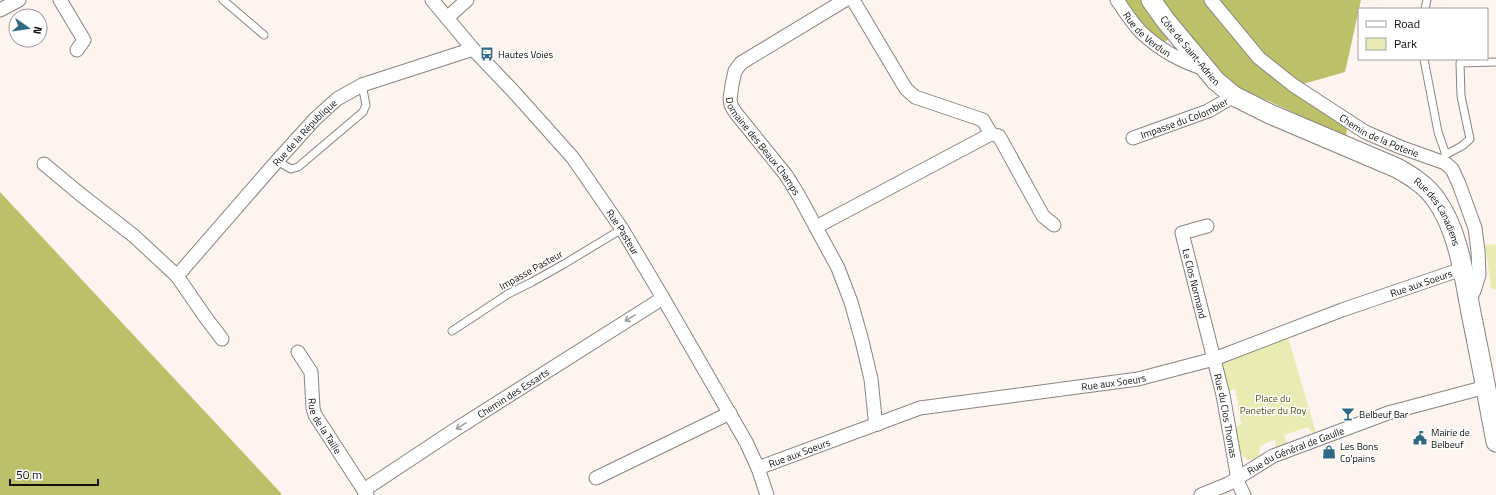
<svg xmlns="http://www.w3.org/2000/svg" width="1496" height="495" font-family="'Titillium Web',sans-serif">
<rect width="100%" height="100%" fill="#fdf3ef"/>
<path fill="#e8ecb3" d="M1496 244V290L1491 288 1485 245Z
M1288 337 1316 433 1313 434 1308 427 1284 435 1287 444 1276 449 1275 439 1260 446 1259 457 1250 460H1247L1239 451 1235 428 1242 423 1239 419 1241 418 1238 414 1240 413 1237 409 1239 407 1237 404 1239 402 1236 399 1238 397 1235 394 1237 392 1234 389 1228 392 1219 362Z"/>
<path fill="#bcc069" d="M1123 0H1361L1345 72 1289 88 1347 128 1346 137 1269 101 1239 90 1215 69 1182 31 1164 42 1146 29Z
M0 192 279 491 282 495H0Z"/>
<g fill="none" stroke-linecap="round" stroke-linejoin="round">
<g stroke="#8b837f" stroke-width="9">
<path id="service" d="M223 0 264 35
M1425 9 1427 0
M1424 59 1438 132 1445 152V159
M1445 155 1462 146 1470 139 1461 96 1460 63 1496 62
M277 161 291 169 298 167 363 112 366 105 362 85
M452 331 508 294 532 282 564 264 622 229"/>
</g>
<g stroke="#8b837f" stroke-width="15">
<g id="minor">
<path d="M60 0 84 40 77 50"/>
<path id="s1" d="M432 0 473 49 514 92 573 158 622 229 663 298 746 442 758 468 767 495"/>
<path id="s2" d="M845 0 741 63 735 71 732 85 730 99 731 105 735 112 786 175 799 196 838 268 851 302 862 341 871 379 875 418 878 424"/>
<path d="M853 0 906 89 915 97 983 120 991 134 999 136 1043 216 1054 225"/>
<path id="s3" d="M1117 0C1124 10 1132 23 1141 32 1160 50 1179 60 1204 69"/>
<path id="s4" d="M1211 0 1259 58 1293 85 1365 132 1400 147 1445 163 1452 169 1459 184 1475 228 1478 251 1479 275 1474 291 1469 300"/>
<path d="M0 10 19 0"/>
<path d="M447 18 467 0"/>
<path id="s5" d="M1133 138 1208 111 1234 96"/>
<path id="s6" d="M44 164 80 194 134 236 177 276 277 161 315 119 337 99 362 85 473 49"/>
<path id="s7" d="M1207 226 1182 233 1223 395 1239 485 1244 495"/>
<path d="M816 227 991 134"/>
<path d="M177 276 206 318 222 339"/>
<path id="s8" d="M298 352 311 372 313 408 315 415 367 495"/>
<path id="s9" d="M758 468 920 408 1138 379 1214 359 1342 310 1462 269"/>
<path d="M596 478 730 413"/>
<path id="s10" d="M364 490 453 431 663 298"/>
<path id="s11" d="M1201 495 1228 484 1273 456 1388 413 1486 387"/>
</g>
</g>
<g stroke="#8b837f" stroke-width="21">
<g id="secondary">
<path id="s12" d="M1151 0 1166 21 1216 81 1234 96 1270 114 1397 168C1413 177 1427 186 1437 201 1459 233 1464 276 1471 313 1480 356 1488 399 1496 442"/>
</g>
</g>
<use href="#service" stroke="#fff" stroke-width="7"/>
<use href="#minor" stroke="#fff" stroke-width="13"/>
<use href="#secondary" stroke="#fff" stroke-width="19"/>
</g>
<defs><path id="oneway-shaft" d="M-6 0H5M1.5-3L5.5 0L1.5 3" fill="none" stroke-width="1.6" stroke-linecap="round" stroke-linejoin="round"/></defs>
<g stroke="#a09f9f">
<use href="#oneway-shaft" transform="translate(630 318) rotate(148)"/>
<use href="#oneway-shaft" transform="translate(461 426) rotate(148)"/>
</g>
<defs>
<g id="bus-bare" transform="scale(1.08)"><path d="M-5-6H5V4H4V6H2V4H-2V6H-4V4H-5ZM-3.5-4V0h7V-4ZM-3.5 1.2v1.5H-2V1.2ZM2 1.2v1.5H3.5V1.2Z" fill="#306983" stroke="#fff" stroke-width="2.5" paint-order="stroke"/></g>
<g id="bar-bare" transform="scale(1.08)"><path d="M-6-5H6L.8 .8V4.5H3.5V6h-7V4.5H-.8V.8Z" fill="#306983" stroke="#fff" stroke-width="2.5" paint-order="stroke"/></g>
<g id="civic-bare" transform="scale(1.08)"><path d="M-.6-6.5H3V-4.5H.6V-3L4-1V1h2V6H-6V1h2V-1L-.6-3ZM-1.2 2.5V6h2.4V2.5Z" fill="#306983" stroke="#fff" stroke-width="2.5" paint-order="stroke"/></g>
<g id="shop-bare" transform="scale(1.08)"><path d="M-5-2.5h2.3a2.7 3.5 0 0 1 5.4 0H5L5.5 6h-11ZM-1.5-2.5h3a1.5 2.3 0 0 0-3 0Z" fill="#306983" stroke="#fff" stroke-width="2.5" paint-order="stroke"/></g>
</defs>
<g fill-rule="evenodd">
<use href="#bus-bare" x="487" y="54"/>
<use href="#bar-bare" x="1348" y="414"/>
<use href="#civic-bare" x="1420" y="438"/>
<use href="#shop-bare" x="1329" y="452"/>
</g>
<g text-anchor="middle" dominant-baseline="central" stroke-width="3" stroke-linejoin="round" paint-order="stroke">
<g font-size="10" fill="#120f0e" stroke="#fff">
<text stroke="none"><textPath href="#s3" startOffset="46">Rue de Verdun</textPath></text>
<text stroke="none"><textPath href="#s12" startOffset="64">Côte de Saint-Adrien</textPath></text>
<text stroke="none"><textPath href="#s5" startOffset="55">Impasse du Colombier</textPath></text>
<text stroke="none"><textPath href="#s6" startOffset="366">Rue de la République</textPath></text>
<text stroke="none"><textPath href="#s4" startOffset="219">Chemin de la Poterie</textPath></text>
<text stroke="none"><textPath href="#s2" startOffset="218">Domaine des Beaux Champs</textPath></text>
<text stroke="none"><textPath href="#s12" startOffset="367">Rue des Canadiens</textPath></text>
<text stroke="none"><textPath href="#s1" startOffset="301">Rue Pasteur</textPath></text>
<text transform="translate(531 270) rotate(-29)">Impasse Pasteur</text>
<text stroke="none"><textPath href="#s9" startOffset="692">Rue aux Soeurs</textPath></text>
<text stroke="none"><textPath href="#s7" startOffset="78">Le Clos Normand</textPath></text>
<text stroke="none"><textPath href="#s9" startOffset="368">Rue aux Soeurs</textPath></text>
<text stroke="none"><textPath href="#s10" startOffset="178">Chemin des Essarts</textPath></text>
<text stroke="none"><textPath href="#s7" startOffset="214">Rue du Clos Thomas</textPath></text>
<text stroke="none"><textPath href="#s8" startOffset="81">Rue de la Taille</textPath></text>
<text stroke="none"><textPath href="#s11" startOffset="105">Rue du Général de Gaulle</textPath></text>
<text stroke="none"><textPath href="#s9" startOffset="44">Rue aux Soeurs</textPath></text>
</g>
<g font-size="10" fill="#120f0e" stroke="#fff" text-anchor="start">
<text x="498" y="54">Hautes Voies</text>
<text x="1359" y="414">Belbeuf Bar</text>
<text x="1431" y="432">Mairie de<tspan x="1431" dy="12">Belbeuf</tspan></text>
<text x="1340" y="446">Les Bons<tspan x="1340" dy="12">Co'pains</tspan></text>
</g>
<g font-size="10" fill="#505210" stroke="#fff">
<text x="1273" y="398">Place du<tspan x="1273" dy="12">Panetier du Roy</tspan></text>
</g>
</g>
<rect x="1358" y="8" width="130" height="52" fill="#ffffff" stroke="#a09f9f"/>
<rect x="1366" y="21" width="20" height="6" fill="#ffffff" stroke="#a09f9f"/>
<text x="1394" y="28" font-size="12" fill="#120f0e">Road</text>
<rect x="1366" y="38" width="20" height="12" fill="#e8ecb3" stroke="#a09f9f"/>
<text x="1394" y="48" font-size="12" fill="#120f0e">Park</text>
<g transform="translate(28 28) rotate(103)"><circle r="19" fill="#ffffff" stroke="#a09f9f"/>
<path d="M0-3L7 15L0 10L-7 15Z" fill="#306983"/>
<text y="-6" font-size="11" font-weight="bold" text-anchor="middle" fill="#120f0e">N</text>
</g>
<path d="M10 479v6h88v-6" fill="none" stroke="#120f0e" stroke-width="2"/>
<text x="16" y="479" font-size="12" fill="#120f0e" stroke="#ffffff" stroke-width="3" paint-order="stroke">50 m</text>
</svg>
